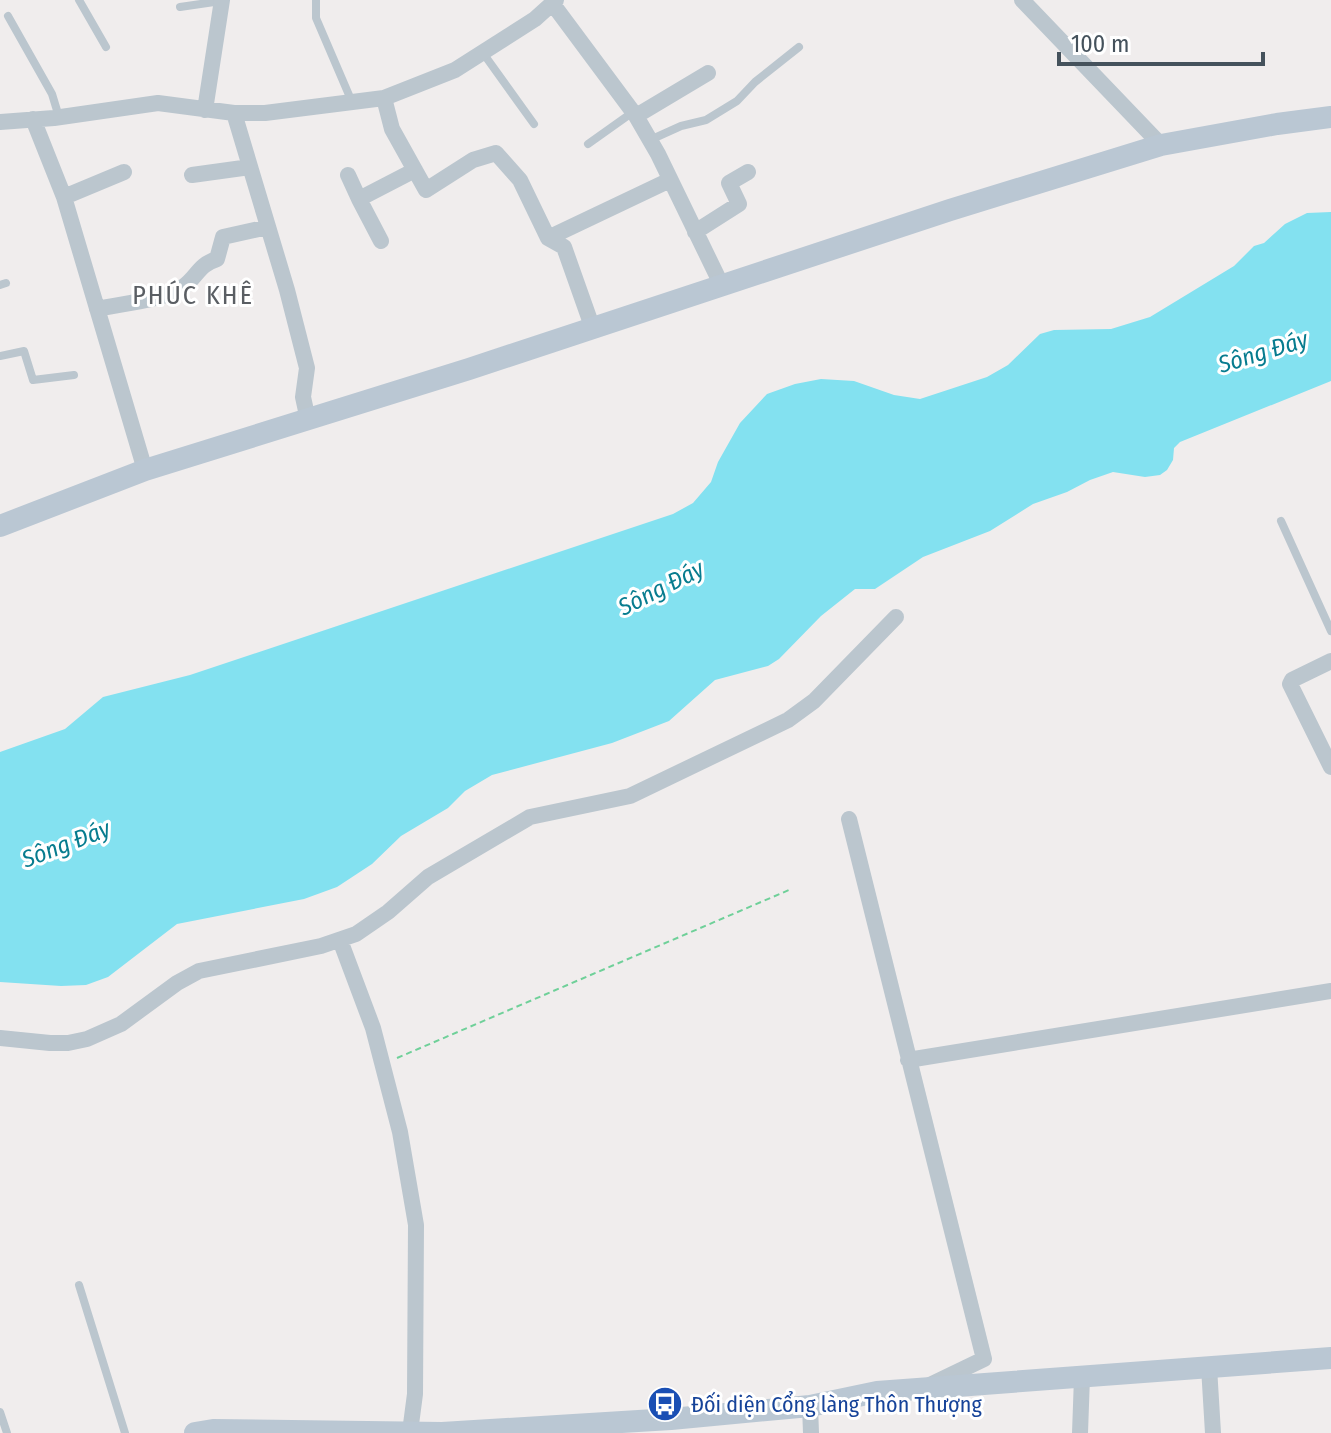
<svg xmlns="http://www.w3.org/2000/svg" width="1331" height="1433" font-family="'Fira Sans Condensed',sans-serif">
<rect width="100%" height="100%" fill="#f0eded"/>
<path fill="#83e1f0" d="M1331 212V381L1180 442 1174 448 1173 460 1167 470 1160 475 1145 477 1113 472 1090 480 1067 492 1033 504 990 531 923 557 875 589H855L821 616 779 659 768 666 715 680 669 721 612 743 492 775 465 791 448 808 401 836 372 864 337 887 304 899 177 924 108 977 86 985 61 986 0 982V752L65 729 103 697 190 675 673 514 693 503 711 482 718 462 740 423 767 394 795 384 821 379 854 381 894 395 920 399 987 377 1008 365 1040 334 1054 330 1111 329 1150 317 1234 266 1254 246 1264 243 1285 224 1307 213Z"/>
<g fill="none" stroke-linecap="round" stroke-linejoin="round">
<path stroke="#6fd099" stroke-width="2" stroke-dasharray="6 4" stroke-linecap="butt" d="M397 1058 789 890"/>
<path stroke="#bbc6ce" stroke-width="8" d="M79 0 106 47
M316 0V18L352 102
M180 7 221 1
M8 16 52 94 59 117
M483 53 534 124
M650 140 681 126 706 120 737 101 755 82 799 47
M588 144 633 112
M0 285 6 283
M0 356 24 351 33 380 74 375
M1281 521 1331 631
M79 1285 125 1433
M0 1412 7 1433"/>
<path stroke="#bbc6ce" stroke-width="16" d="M1022 0 1161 145
M552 3 636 116 658 154 722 286
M384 98 392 129 426 190 473 160 496 153 520 180 548 238 564 247 593 329
M205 110 222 0
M234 113 287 290 307 368 303 397 308 420
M636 116 708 73
M33 119 64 197 145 470
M0 122 54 118 158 103 234 113H265L384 98 455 70 535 19 556 0
M192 175 250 167
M348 175 359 199 415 170
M64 197 124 172
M359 199 381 241
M695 232 739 204 729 183 748 172
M548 238 670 180
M97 309C120 304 165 300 183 287 198 276 198 265 217 259L223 237 268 227
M1331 661 1292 680 1290 684 1331 767
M849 819 984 1359 930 1385
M340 940 373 1028 400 1132 416 1225 415 1394 410 1432
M0 1038 50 1043H68L87 1039 121 1024 177 983 199 971 321 946 356 934 388 912 428 877 530 817 630 796 788 720 814 701 896 617
M908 1060 1331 991
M1209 1367 1213 1433
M810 1406 811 1433
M1080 1433 1082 1377"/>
<path stroke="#bac7d3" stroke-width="22" d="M0 526 145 470 469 369 950 210 1161 145 1277 124 1331 117
M195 1433 213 1430 442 1433 671 1419 810 1406 877 1392 1331 1358"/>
</g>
<defs>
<g id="bus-disc" transform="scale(1.8)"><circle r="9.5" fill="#1a4fb4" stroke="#fff"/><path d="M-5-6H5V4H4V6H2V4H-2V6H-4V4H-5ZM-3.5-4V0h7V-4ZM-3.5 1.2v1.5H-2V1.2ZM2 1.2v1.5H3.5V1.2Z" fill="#fff"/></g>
</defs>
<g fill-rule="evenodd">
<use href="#bus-disc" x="665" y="1404"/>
</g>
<g text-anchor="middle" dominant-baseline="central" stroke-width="6" stroke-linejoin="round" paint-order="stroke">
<g font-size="22" fill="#164399" stroke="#fff" text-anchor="start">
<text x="691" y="1404">Đối diện Cổng làng Thôn Thượng</text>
</g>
<g font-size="24" font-style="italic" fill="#077c8f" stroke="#fff">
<text transform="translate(1263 352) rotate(-17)">Sông Đáy</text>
<text transform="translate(661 588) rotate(-27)">Sông Đáy</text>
<text transform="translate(66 844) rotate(-21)">Sông Đáy</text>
</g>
<g font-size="26" letter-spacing="2" fill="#5a5e63" stroke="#fff">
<text x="193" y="295">PHÚC KHÊ</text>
</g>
</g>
<path d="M1059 52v12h204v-12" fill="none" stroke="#45525c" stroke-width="4"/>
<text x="1071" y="52" font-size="24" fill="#45525c" stroke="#ffffff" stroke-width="6" paint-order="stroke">100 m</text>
</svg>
